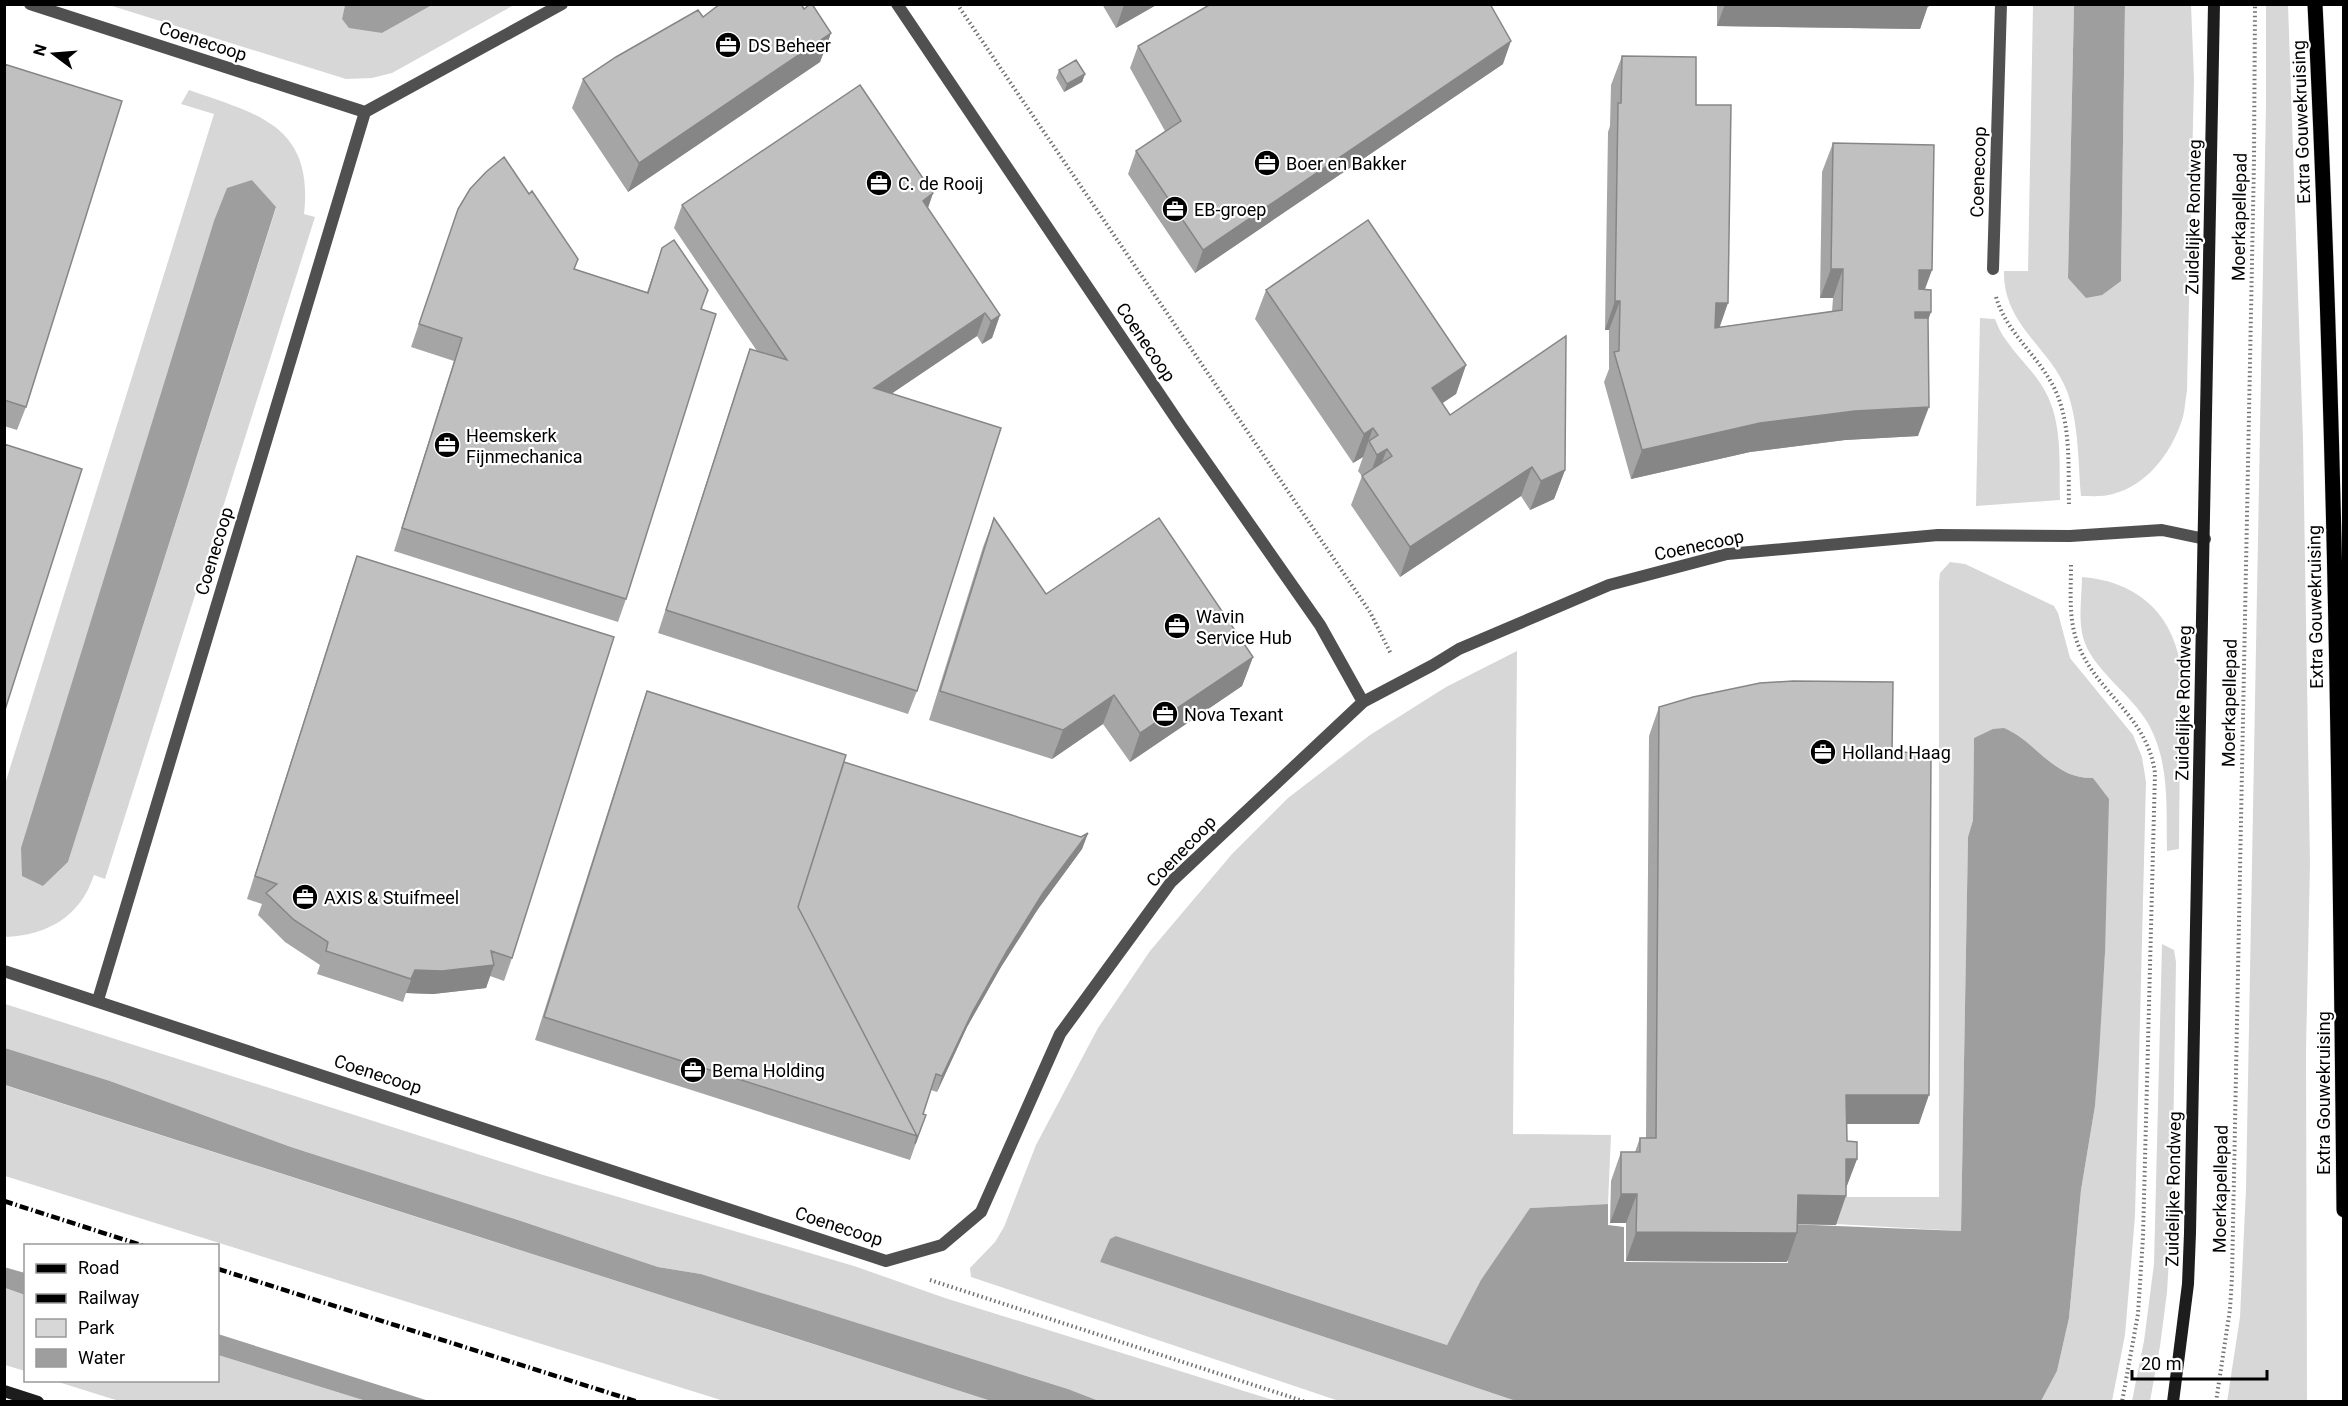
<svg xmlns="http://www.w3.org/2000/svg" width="2348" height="1406" font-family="Roboto,sans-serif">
<rect width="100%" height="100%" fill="#fff"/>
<path fill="#d7d7d7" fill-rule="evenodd" d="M2288 4 2303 439 2310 864 2306 1051 2307 1401 2227 1402 2240 1317 2246 1189 2266 104V5Z
M109 5H345L342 19 382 33 432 5H514L392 73 372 78 346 79Z
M2033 5H2074L2068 278 2121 281 2125 5H2191L2194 79 2187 391C2185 401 2185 413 2181 423 2170 454 2147 485 2113 494 2104 497 2091 496 2081 496 2078 461 2079 424 2067 391 2050 347 2003 325 2004 271H2028Z
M189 90C257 114 314 125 304 214L315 217 105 879 94 875C80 917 48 935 5 937V784L214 114 181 104ZM252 180 276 208 68 862 43 886Z
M1980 318 1995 319C1998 326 2001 334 2006 340 2018 358 2035 372 2045 391 2063 423 2059 464 2060 500L1976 506Z
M1950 562 1965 564 2054 606 2058 613 2070 658 2133 735 2142 757 2146 782 2135 1216 2125 1335 2112 1401H2041L2057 1371 2069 1318 2081 1190 2095 1106 2105 953 2098 786 2093 778C2060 779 2035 750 2010 731L1974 738 1973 820 1968 837 1961 1231 1835 1224 1836 1197H1939V582L1940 573Z
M2082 577C2134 581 2170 610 2180 662 2184 685 2180 712 2180 735 2180 773 2179 811 2179 849L2167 851C2166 808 2170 764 2149 725 2132 694 2091 669 2083 637 2078 618 2082 596 2082 577Z
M1517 651 1513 1134 1611 1135 1608 1204 1530 1208 1447 1345 1116 1236 1100 1262 1516 1401H1339L971 1277 970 1268 995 1242 1004 1227 1036 1145 1098 1028 1150 951 1232 854 1288 798 1370 735 1446 687Z
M2162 944 2174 950 2176 962 2172 1210 2167 1292 2160 1346 2150 1401H2132L2144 1341 2154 1264Z
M5 1004 540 1174 854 1266 945 1298 1276 1401H1099L1068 1389 701 1274 658 1267 518 1220 291 1147 110 1081 5 1048Z
M4 1085 991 1401H724L5 1176Z
M4 1288 25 1295V1371L5 1365Z
M218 1355 366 1401H119L55 1381 218 1380Z"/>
<path fill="#9e9e9e" d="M345 5V4L432 5 382 33 349 28 342 19Z
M2074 5H2125L2121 281 2102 295 2086 298 2068 278Z
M252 180 276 207 68 862 43 886 22 876 21 848 214 221 227 188Z
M2004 728C2037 742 2053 779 2093 778L2109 799 2105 953 2099 1055 2095 1106 2081 1190 2069 1318 2057 1371 2041 1401H1516L1100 1262 1110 1239 1116 1236 1447 1345 1481 1280 1530 1208 1608 1204V1225L1624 1227V1262L1788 1263 1787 1224 1961 1231 1968 837 1973 820 1974 738 1993 729Z
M5 1048 110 1081 291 1147 518 1220 658 1267 701 1274 1068 1389 1099 1401H991L5 1085Z
M4 1267 25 1273V1295L5 1288Z
M218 1334 429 1401H366L218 1355Z"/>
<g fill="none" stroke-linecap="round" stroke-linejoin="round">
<g stroke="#dbdbdb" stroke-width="16">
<path id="primary" d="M2315 4C2335 406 2340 808 2344 1210"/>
</g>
<path stroke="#727272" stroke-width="4" stroke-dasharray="1.5 3" stroke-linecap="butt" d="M957 4 1370 612 1391 654
M1996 297C2006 331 2034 352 2051 382 2072 418 2068 466 2069 506
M2071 565C2071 593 2068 621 2079 647 2100 696 2147 716 2155 773L2143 1237 2138 1314 2122 1402
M930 1280 1306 1402
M2216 1402 2230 1309 2232 1277 2254 160 2255 4"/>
<path stroke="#505050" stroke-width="12" d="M30 4 365 112
M897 4 1181 426 1320 625 1363 702 1433 665 1459 649 1609 585 1727 554 1938 535 2070 536 2162 530 2205 539
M1993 269 2001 4
M4 971 886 1261 942 1245 981 1212 1060 1034 1171 882 1363 702
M98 1000 365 112 562 4"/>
<path stroke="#1d1d1d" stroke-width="12" d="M4 1391 38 1402
M2173 1402 2188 1284 2190 1233 2214 4"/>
<use href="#primary" stroke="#000" stroke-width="15"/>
<path stroke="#000" stroke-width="4.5" stroke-dasharray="9 3 1.5 3" stroke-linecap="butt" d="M4 1201 144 1246
M218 1269 638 1402"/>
</g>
<path fill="#a5a5a5" d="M1102 4H1158L1116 28Z
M1717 4H1928L1920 29 1717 26Z
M804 9 831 33 820 62 628 192 572 108 583 79 703 17Z
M1138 46 1503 64 1195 273 1128 174 1136 151 1165 131 1130 68Z
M1622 56 1696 105 1719 327 1832 312 1833 298H1820L1822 172 1833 143 1925 289 1931 312 1928 319 1918 436 1845 440 1750 452 1631 479 1604 382 1609 369V330H1605L1608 132 1610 126 1611 85Z
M4 64 26 407 17 430 4 426Z
M1059 70 1085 74 1082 82 1064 92 1056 78Z
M933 193 928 208 1000 315 992 338 982 344 977 336 892 393 917 691 908 714 658 633 742 372 750 349 757 351 674 228 682 205Z
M529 194 578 259 574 269 647 292 662 248 701 309 626 599 618 622 394 551 454 361 411 347 458 209Z
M1266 290 1466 365 1456 394 1442 403 1450 415 1565 470 1554 499 1530 510 1521 496 1400 577 1351 505 1362 476 1358 471 1363 457 1353 463 1255 319Z
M994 518 1046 594 1253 657 1242 686 1130 762 1103 724 1052 759 929 720 983 547Z
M357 556 512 958 504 981 490 976 486 988 433 994 406 993 403 1002 317 974 320 965 285 942 258 915 262 904 247 899 349 579Z
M647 691 844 762 1081 837 1088 833 1082 849 1038 909 1001 967 967 1027 937 1092 931 1090 923 1114 926 1115 910 1160 535 1040 639 714Z
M1659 707 1892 752 1919 1124H1846L1847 1141 1857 1159 1846 1188 1836 1225 1798 1224 1787 1262 1626 1261V1223H1610L1611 1181 1621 1152H1635L1640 1138H1646L1649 736Z"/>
<path fill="#868686" d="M1126 4H1158L1116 28 1124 5Z
M1725 4H1816L1928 6 1920 29 1717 26Z
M831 33 820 62 628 192 639 163Z
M1511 41 1503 64 1195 273 1203 250Z
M1085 74 1082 82 1064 92 1067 84Z
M933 193 925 216 923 201Z
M1831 269H1843L1833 298H1820Z
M1919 270H1932L1921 300 1909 299Z
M1615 301H1620L1609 330H1605Z
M1716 303H1728L1718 332H1705Z
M1915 312H1931L1920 341H1904Z
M985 313 977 336 866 411 874 388Z
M1000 315 992 338 982 344 991 321Z
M1466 365 1456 394 1422 417 1432 388Z
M1929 407 1918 436 1845 440 1750 452 1631 479 1642 450 1760 423 1855 411Z
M1373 428 1363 457 1353 463 1364 434Z
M1387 449 1376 478 1367 484 1377 455Z
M1532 467 1521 496 1400 577 1410 547Z
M1565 470 1554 499 1530 510 1541 481Z
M1253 657 1242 686 1130 762 1140 733Z
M1114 695 1103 724 1052 759 1063 730Z
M1088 833 1082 849 1038 909 1001 967 967 1027 937 1092 942 1076 973 1011 1007 951 1043 893Z
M494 965 486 988 433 994 406 993 415 970Z
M1846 1095H1929L1919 1124H1835Z
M1846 1159H1857L1846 1188Z
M1621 1194H1637L1626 1223H1610Z
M1798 1195 1846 1196 1836 1225 1787 1224Z
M1636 1232 1797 1233 1787 1262 1626 1261Z"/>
<path fill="#c0c0c0" stroke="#868686" stroke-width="1.5" d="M720 4H801L804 9 810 4H812L831 33 639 163 583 79 616 57 698 10 703 17Z
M1211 4H1490L1511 41 1203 250 1136 151 1181 121 1138 46Z
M1816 4H1928V6Z
M1622 56 1696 57V105H1731L1728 303H1716L1715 328 1842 310 1843 269H1831L1833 143 1934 145 1932 270H1919V289L1931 290V312H1915V318H1928L1929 407 1855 411 1760 423 1642 450 1614 352 1619 351 1620 301H1615L1618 103H1621Z
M1076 60 1085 74 1067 84 1059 70Z
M4 64 122 101 26 407 4 400Z
M860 85 933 193 923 201 1000 315 991 321 985 313 874 388 1001 428 917 691 666 610 750 349 787 360 682 205Z
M504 157 529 194 532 191 578 259 574 269 648 293 662 248 674 240 708 290 701 309 716 314 626 599 402 528 462 338 419 324 458 209 470 189 486 172Z
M1368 220 1466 365 1432 388 1450 415 1566 336 1565 470 1541 481 1532 467 1410 547 1362 476 1392 456 1387 449 1377 455 1369 441 1378 435 1373 428 1364 434 1266 290Z
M4 444 82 469 4 713Z
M994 518 1046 594 1159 518 1253 657 1140 733 1114 695 1063 730 940 691Z
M357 556 614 637 512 958 491 951 494 965 442 971 415 970 411 979 326 951 328 942 294 920 266 893 277 884 255 876Z
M1793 681 1893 682 1892 752 1931 753 1929 1095H1846L1847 1141 1857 1142V1159H1846V1196L1798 1195 1797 1233 1636 1232 1637 1194H1621V1152H1640V1138H1656L1659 707 1693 697 1760 683Z
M647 691 846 755 798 907 917 1136 544 1017Z
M844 762 1081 837 1088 833 1043 893 1007 951 973 1011 942 1076 936 1074 923 1114 926 1115 915 1144 917 1136 798 907Z"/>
<defs>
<g id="office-disc" transform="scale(1.35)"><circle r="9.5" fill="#000" stroke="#fff"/><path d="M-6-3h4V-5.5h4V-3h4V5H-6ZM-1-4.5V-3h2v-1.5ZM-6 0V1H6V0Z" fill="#fff"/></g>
</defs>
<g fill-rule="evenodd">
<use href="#office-disc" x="728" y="45"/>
<use href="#office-disc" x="1267" y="163"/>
<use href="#office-disc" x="879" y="183"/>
<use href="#office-disc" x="1175" y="209"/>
<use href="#office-disc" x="447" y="445"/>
<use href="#office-disc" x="1177" y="626"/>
<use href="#office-disc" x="1165" y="714"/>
<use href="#office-disc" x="1823" y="752"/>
<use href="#office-disc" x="305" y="897"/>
<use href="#office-disc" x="693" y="1070"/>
</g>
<g text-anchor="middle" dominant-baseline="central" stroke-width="4.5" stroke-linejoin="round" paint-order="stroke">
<g font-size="18" fill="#000" stroke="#fff">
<text transform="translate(203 41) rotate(18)">Coenecoop</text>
<text transform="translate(2301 122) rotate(-92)">Extra Gouwekruising</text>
<text transform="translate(1978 172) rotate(-88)">Coenecoop</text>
<text transform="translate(2193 217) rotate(-89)">Zuidelijke Rondweg</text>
<text transform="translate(2239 217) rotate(-89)">Moerkapellepad</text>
<text transform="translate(1146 342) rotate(56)">Coenecoop</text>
<text transform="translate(1699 545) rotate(-12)">Coenecoop</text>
<text transform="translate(214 551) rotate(-73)">Coenecoop</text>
<text transform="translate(2315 607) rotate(-91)">Extra Gouwekruising</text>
<text transform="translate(2183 703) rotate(-89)">Zuidelijke Rondweg</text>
<text transform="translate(2229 703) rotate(-89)">Moerkapellepad</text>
<text transform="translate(1181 851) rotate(-46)">Coenecoop</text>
<text transform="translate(378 1074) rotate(18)">Coenecoop</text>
<text transform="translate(2323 1093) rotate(-90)">Extra Gouwekruising</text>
<text transform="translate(2173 1189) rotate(-89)">Zuidelijke Rondweg</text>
<text transform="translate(2220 1189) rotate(-89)">Moerkapellepad</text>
<text transform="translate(839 1226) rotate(18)">Coenecoop</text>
</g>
<g font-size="18" fill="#000" stroke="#fff" text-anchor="start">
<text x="748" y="45">DS Beheer</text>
<text x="1286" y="163">Boer en Bakker</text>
<text x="898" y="183">C. de Rooij</text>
<text x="1194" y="209">EB-groep</text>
<text x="466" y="435">Heemskerk<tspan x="466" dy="21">Fijnmechanica</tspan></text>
<text x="1196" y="616">Wavin<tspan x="1196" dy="21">Service Hub</tspan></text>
<text x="1184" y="714">Nova Texant</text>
<text x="1842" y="752">Holland Haag</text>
<text x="324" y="897">AXIS &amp; Stuifmeel</text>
<text x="712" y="1070">Bema Holding</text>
</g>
</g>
<rect width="2348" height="1406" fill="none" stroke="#000000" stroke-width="12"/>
<rect x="24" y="1244" width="195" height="138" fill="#ffffff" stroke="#999999" stroke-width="1.5"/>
<rect x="36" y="1264" width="30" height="9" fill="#000000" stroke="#999999" stroke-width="1.5"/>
<text x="78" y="1274" font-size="18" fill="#000000">Road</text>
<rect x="36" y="1294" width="30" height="9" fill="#000000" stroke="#999999" stroke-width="1.5"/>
<text x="78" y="1304" font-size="18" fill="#000000">Railway</text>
<rect x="36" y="1319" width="30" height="18" fill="#d7d7d7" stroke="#999999" stroke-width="1.5"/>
<text x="78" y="1334" font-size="18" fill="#000000">Park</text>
<rect x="36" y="1349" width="30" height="18" fill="#9e9e9e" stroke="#999999" stroke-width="1.5"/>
<text x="78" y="1364" font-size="18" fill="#000000">Water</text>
<g transform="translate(54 54) rotate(286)" stroke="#ffffff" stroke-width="4.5" paint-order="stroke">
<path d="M0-4.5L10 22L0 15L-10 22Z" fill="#000000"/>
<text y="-9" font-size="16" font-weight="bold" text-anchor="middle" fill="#000000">N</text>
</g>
<path d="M2132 1370v9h135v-9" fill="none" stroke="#000000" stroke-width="3"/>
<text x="2141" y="1370" font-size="18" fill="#000000" stroke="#ffffff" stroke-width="4.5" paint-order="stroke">20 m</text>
</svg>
